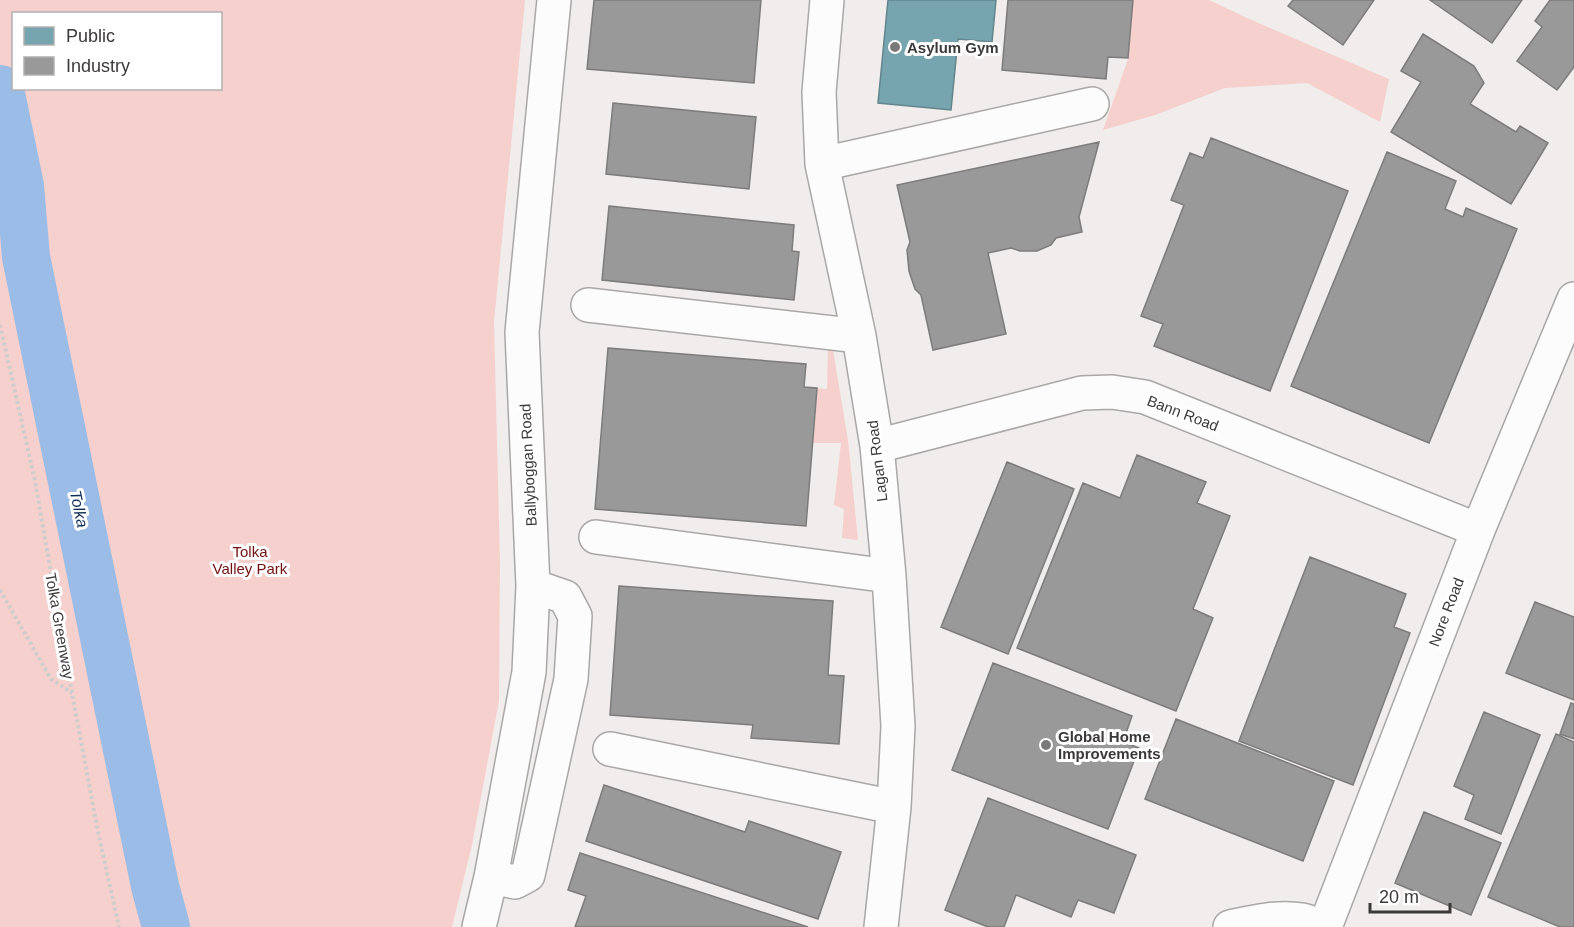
<svg xmlns="http://www.w3.org/2000/svg" width="1574" height="927" font-family="Helvetica,sans-serif">
<rect width="100%" height="100%" fill="#f0edec"/>
<path fill="#f6d0cc" fill-rule="evenodd" d="M0 0H525L494 322 500 561 499 701 472 845 452 927H0ZM14 14H220V88H14Z
M1133 0H1209L1247 18 1389 79 1380 122 1307 83 1225 88 1155 115 1103 130 1128 59Z
M828 349 833 350 848 440 858 540 842 538 844 509 834 505 841 443H813L817 388 827 389Z"/>
<path fill="#76a5af" stroke="#64858c" stroke-width="1.5" d="M888 0H996L992 42 958 39 951 110 878 103Z"/>
<path fill="#999" stroke="#7d7c7c" stroke-width="1.5" d="M594 0H761L754 83 587 69Z
M1008 0H1133L1128 58 1108 57 1106 79 1002 70Z
M1293 0H1374L1343 45 1288 6Z
M1430 0H1522L1492 43Z
M1550 0H1574V67L1557 90 1517 61 1542 27 1535 21Z
M1423 34 1474 66 1484 83 1470 104 1516 132 1520 126 1548 143 1511 204 1391 132 1421 82 1401 71Z
M613 103 756 117 749 189 606 174Z
M1211 138 1348 191 1270 391 1154 346 1163 324 1141 316 1184 205 1171 200 1190 153 1203 158Z
M1099 142 1079 217 1082 232 1056 238 1051 245 1037 251H1020L1011 248 988 253 1006 334 933 350 921 295 915 289 909 271 907 250 910 242 897 185Z
M1387 152 1456 181 1445 209 1463 217 1466 208 1517 229 1429 443 1291 386Z
M609 206 794 225 792 251 799 252 794 300 602 280Z
M608 348 806 364 804 387 817 388 806 526 595 509Z
M1137 455 1206 482 1197 503 1230 516 1193 609 1213 618 1176 711 1017 648 1083 483 1120 498Z
M1007 462 1074 489 1008 654 941 627Z
M1310 557 1406 594 1394 627 1410 633 1353 785 1239 741Z
M619 586 833 601 828 675 844 676 839 744 751 738 753 725 610 715Z
M1535 602 1574 617V700L1506 673Z
M993 663 1132 716 1123 742 1139 748 1108 829 952 770Z
M1571 703 1574 704V739L1560 734Z
M1484 712 1540 735 1501 834 1465 819 1474 795 1454 786Z
M1176 719 1334 781 1303 861 1145 799Z
M1556 734 1574 742V927H1560L1488 897Z
M604 785 745 832 749 821 841 852 818 919 586 841Z
M988 798 1136 855 1114 913 1078 900 1071 917 1016 895 1004 927H988L945 910Z
M1424 812 1501 843 1471 915 1395 883Z
M580 853 808 927H575L586 896 568 890Z"/>
<g fill="none" stroke-linecap="round" stroke-linejoin="round">
<path stroke="#9bbce6" stroke-width="48" d="M0 89 20 186 26 257 155 886 166 927"/>
<g stroke="#aaa8a7" stroke-width="36">
<path id="minor" d="M827 0 819 92 822 164 859 336 877 446 889 576 898 726 894 807 881 927
M822 164 1092 104
M588 305 859 336
M877 446 1082 393 1112 392 1145 397 1478 530
M596 537 889 576
M610 749 894 807
M491 877 515 882 528 875 571 679 575 616 565 597 533 586
M479 927 491 877 529 672 533 586 522 332 554 0
M1230 927C1253 922 1278 916 1302 920 1308 921 1315 925 1320 927
M1325 927 1478 530 1574 299"/>
</g>
<path stroke="#cecdcd" stroke-width="4" stroke-dasharray="3 3" stroke-linecap="butt" d="M0 325 35 481 72 693 97 827 119 927
M0 590 51 679 72 693"/>
<use href="#minor" stroke="#fdfcfc" stroke-width="33"/>
</g>
<g fill="#7a7878" stroke="#fff" stroke-width="2">
<circle cx="895" cy="47" r="6"/>
<circle cx="1046" cy="745" r="6"/>
</g>
<g text-anchor="middle" dominant-baseline="central" stroke-width="6" stroke-linejoin="round" paint-order="stroke">
<g font-size="15" font-weight="bold" fill="#3b3939" stroke="#fff" text-anchor="start">
<text x="907" y="47">Asylum Gym</text>
<text x="1058" y="736">Global Home<tspan x="1058" dy="17">Improvements</tspan></text>
</g>
<g font-size="15" fill="#3b3939" stroke="#fff">
<text transform="translate(1183 413) rotate(21)">Bann Road</text>
<text transform="translate(877 461) rotate(-97)">Lagan Road</text>
<text transform="translate(528 465) rotate(-93)">Ballyboggan Road</text>
<text transform="translate(1446 612) rotate(-69)">Nore Road</text>
<text transform="translate(60 626) rotate(80)">Tolka Greenway</text>
</g>
<g font-size="15" fill="#711010" stroke="#fff">
<text x="250" y="551">Tolka<tspan x="250" dy="17">Valley Park</tspan></text>
</g>
<g font-size="16" font-style="italic" fill="#0f3056" stroke="#fff">
<text transform="translate(79 509) rotate(78)">Tolka</text>
</g>
</g>
<rect x="12" y="12" width="210" height="78" fill="#ffffff" stroke="#b1b0b0" stroke-width="1.5"/>
<rect x="24" y="27" width="30" height="18" fill="#76a5af" stroke="#b1b0b0" stroke-width="1.5"/>
<text x="66" y="42" font-size="18" fill="#3b3939">Public</text>
<rect x="24" y="57" width="30" height="18" fill="#999999" stroke="#b1b0b0" stroke-width="1.5"/>
<text x="66" y="72" font-size="18" fill="#3b3939">Industry</text>
<path d="M1370 903v9h80v-9" fill="none" stroke="#3b3939" stroke-width="3"/>
<text x="1379" y="903" font-size="18" fill="#3b3939" stroke="#ffffff" stroke-width="4.5" paint-order="stroke">20 m</text>
</svg>
